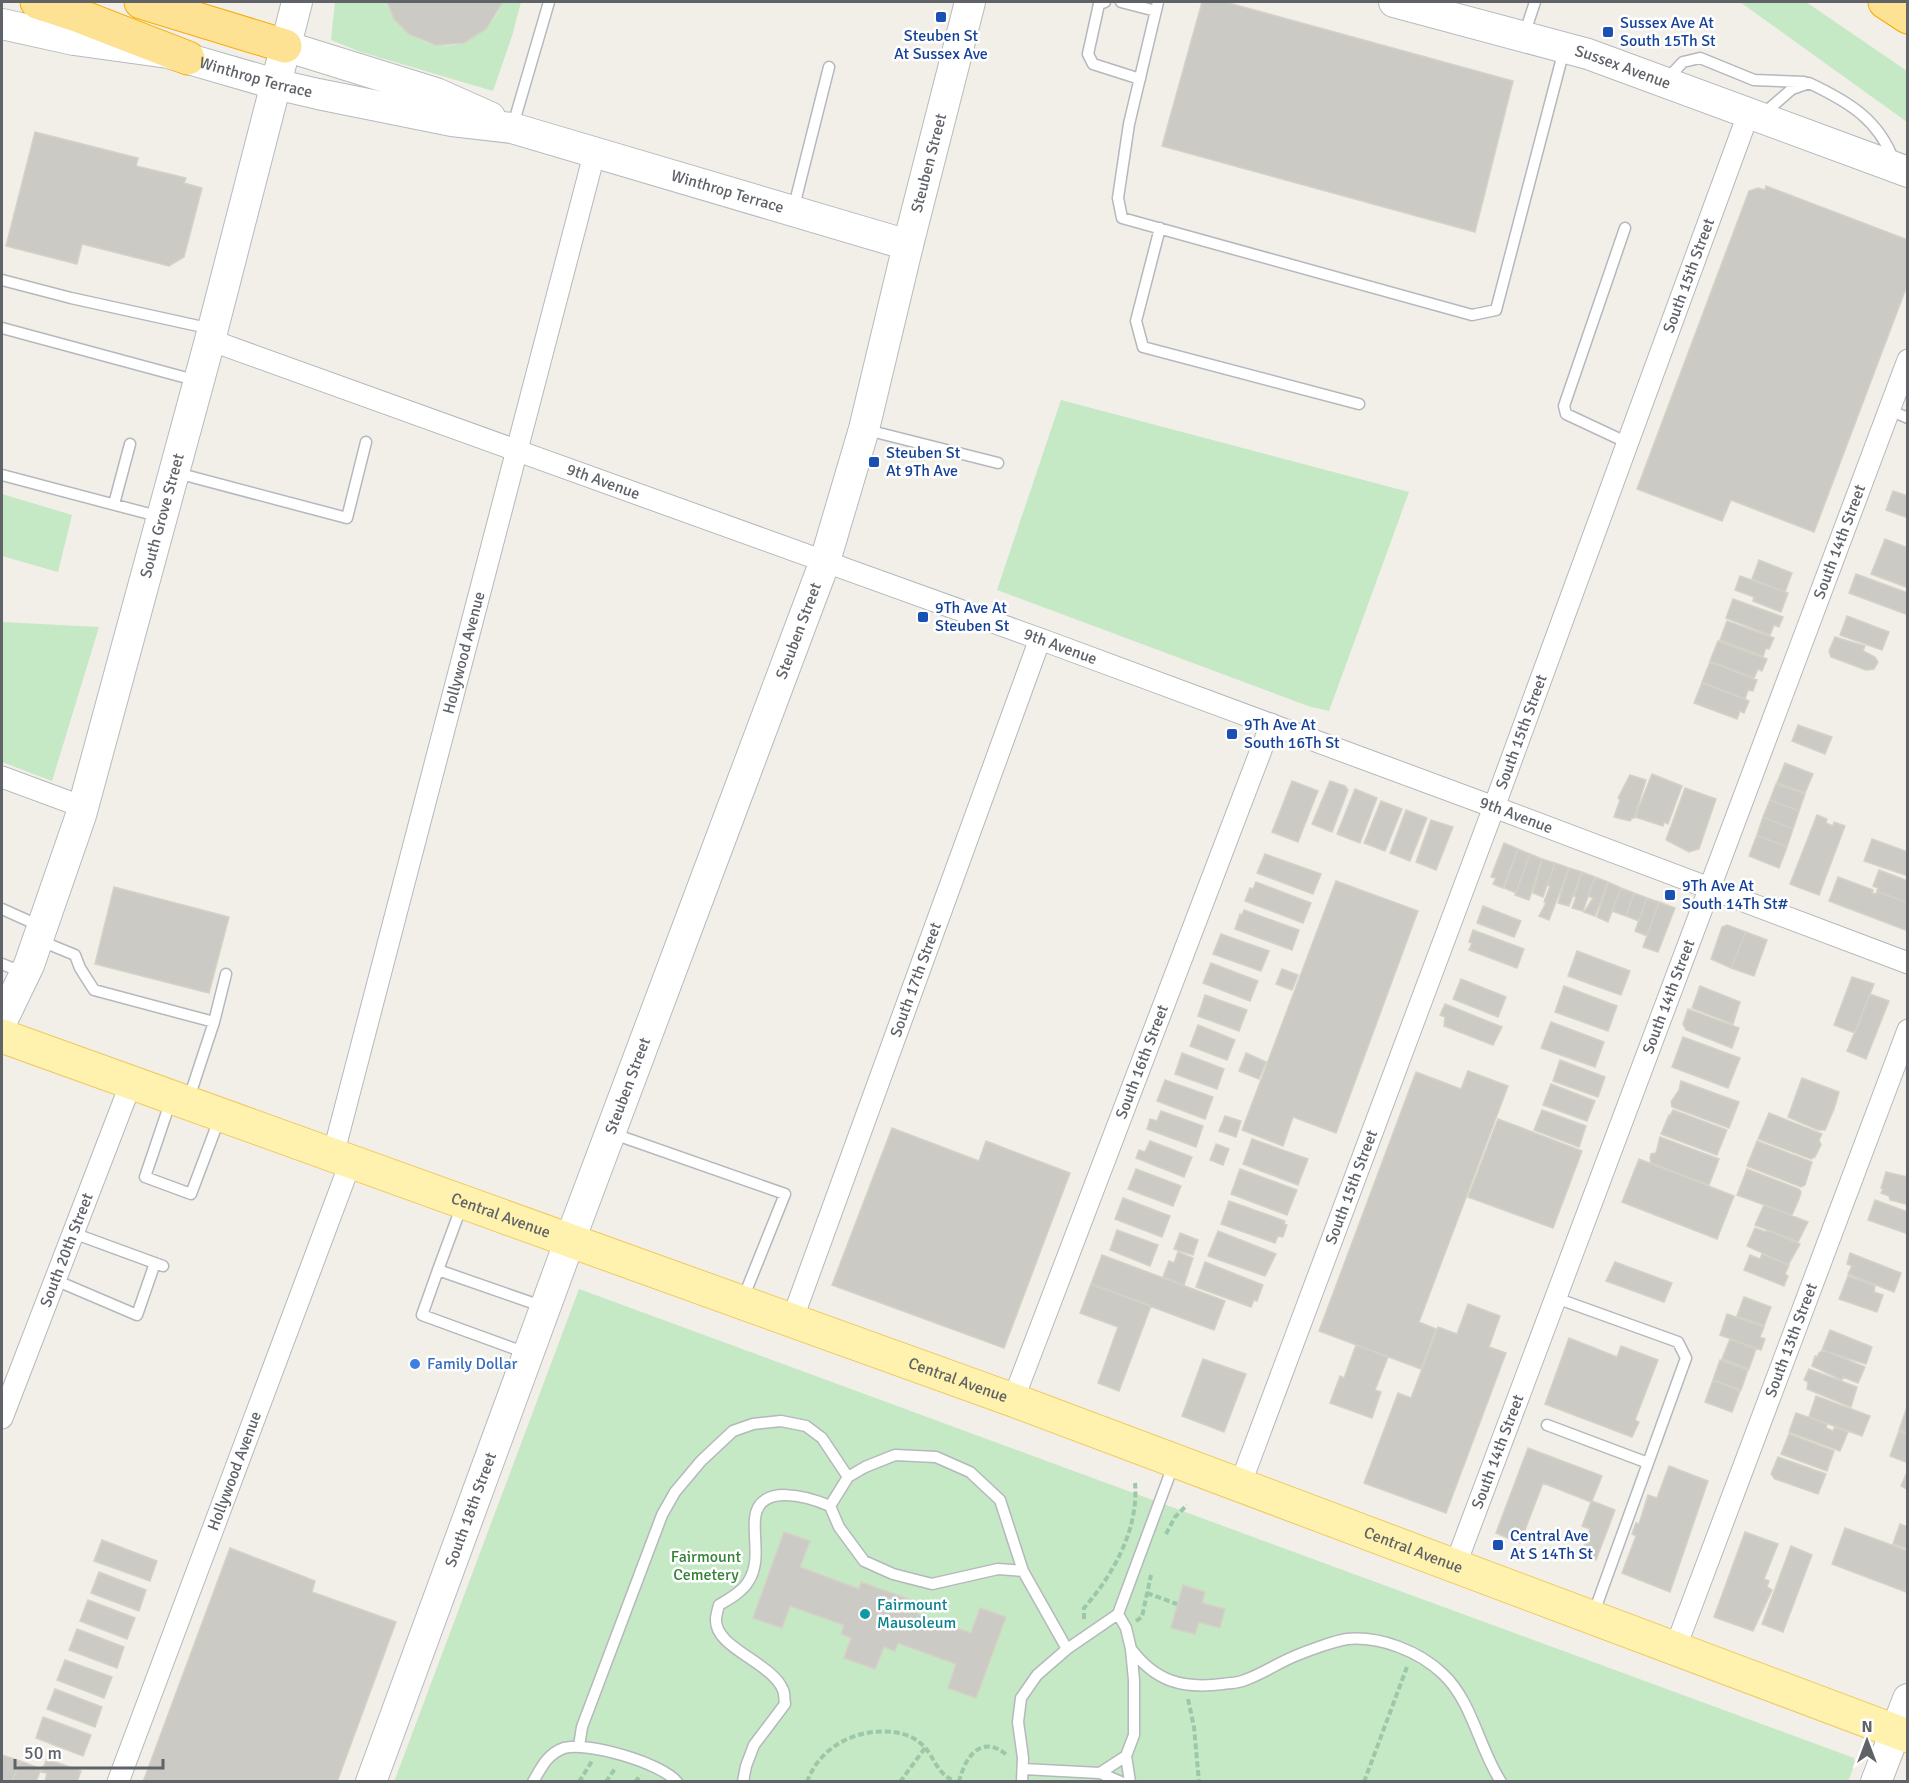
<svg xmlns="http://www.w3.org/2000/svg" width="1909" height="1783" font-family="Signika,sans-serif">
<rect width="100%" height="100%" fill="#f1efe8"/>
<path fill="#c5e8c5" d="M335 2H387C393 33 436 54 465 42 483 34 496 19 503 2H521L512 36 493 91 361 52 331 40Z
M1740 2H1806L1907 71V122Z
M1061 400 1409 492 1329 711 1308 706 997 590Z
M2 494 72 515 58 572 2 556Z
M2 622 99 627 52 781 2 762Z
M579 1289 1854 1758 1855 1763 1848 1782H394Z"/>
<path fill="#cccac5" stroke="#d6d1c6" stroke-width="1.5" d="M387 2H503L486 29 464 43 436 45 409 34 394 19Z
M1202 2H1225L1513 81 1475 232 1162 146Z
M35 132 138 158 136 166 186 178 184 183 202 188 184 257 169 266 82 244 77 264 6 246Z
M1766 186 1908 240V283L1814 532 1731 500 1722 521 1637 489 1749 191 1758 188 1765 190Z
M1893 491 1908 496V518L1886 510Z
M1885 539 1908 548V583L1906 587 1871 574Z
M1759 560 1792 573 1785 592 1752 579Z
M1856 574 1908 593V615L1849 593Z
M1740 576 1788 593 1781 612 1753 601 1754 597 1735 590Z
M1733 599 1783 617 1779 627 1774 625 1770 635 1726 618Z
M1847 616 1889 632 1882 650 1840 635Z
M1727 621 1774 638 1769 649 1766 648 1763 656 1720 640Z
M1835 637 1865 646 1863 651 1875 657 1878 662 1874 669 1866 670 1831 657 1829 651Z
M1718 641 1767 659 1762 671 1758 669 1754 678 1710 661Z
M1710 662 1757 680 1753 691 1748 690 1745 699 1702 682Z
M1702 683 1749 701 1744 713 1740 711 1737 719 1694 703Z
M1798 725 1832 737 1825 754 1792 741Z
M1785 763 1813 774 1805 793 1777 783Z
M1652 774 1682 786 1668 824 1664 822 1663 826 1635 817Z
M1630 775 1646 780 1634 818H1632L1630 821 1614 817 1620 800 1618 798Z
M1292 781 1318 791 1298 842 1272 832Z
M1330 781 1345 786 1348 790 1332 832 1312 824Z
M1776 784 1805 794 1799 811 1770 800Z
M1685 788 1716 799 1699 849 1689 852 1666 840Z
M1355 789 1377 798 1360 843 1337 834Z
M1770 800 1799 811 1793 829 1763 817Z
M1381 801 1402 809 1385 851 1364 843Z
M1406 810 1427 818 1410 861 1390 853Z
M1817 815 1827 819 1826 823 1833 826 1834 822 1845 826 1819 895 1790 884Z
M1763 817 1793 829 1787 847 1757 835Z
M1431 820 1453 827 1436 870 1416 862Z
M1757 835 1787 847 1779 868 1749 856Z
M1872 839 1908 852V876L1864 861Z
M1504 843 1518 849 1503 888 1493 884 1496 878 1491 877Z
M1518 849 1530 854 1516 893 1504 888Z
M1265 854 1321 874 1313 894 1257 873Z
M1530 854 1542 859 1529 900 1515 895Z
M1542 859 1555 863 1543 897 1533 893Z
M1555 863 1569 868 1549 920 1539 916 1546 903 1544 902 1550 886 1547 885Z
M1569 868 1582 872 1569 906 1558 903Z
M1879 870 1908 881V903L1877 891 1878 888 1873 886Z
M1582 872 1595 877 1583 911 1572 908 1576 897 1574 896Z
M1595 877 1608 882 1595 916 1584 912 1593 898 1588 896Z
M1838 877 1873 890 1872 893 1876 894 1877 891 1908 903V931L1829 901Z
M1336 881 1418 911 1336 1133 1293 1117 1283 1146 1242 1130Z
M1256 882 1311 903 1303 923 1245 901 1250 888 1253 889Z
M1608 882 1621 888 1608 922 1597 917Z
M114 887 229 917 209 993 95 964Z
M1621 888 1634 893 1626 916 1612 911Z
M1634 893 1647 898 1639 921 1626 916Z
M1647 898 1659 902 1647 936 1635 931Z
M1659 902 1675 908 1658 952 1643 947Z
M1483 906 1521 921 1514 937 1477 923Z
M1244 910 1299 930 1292 950 1235 929 1240 914 1242 915Z
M1727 925 1746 932 1731 968 1711 959 1722 927Z
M1473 930 1524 949 1517 968 1469 950 1472 943 1469 942Z
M1746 932 1767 940 1754 976 1731 968Z
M1221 934 1269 951 1261 971 1213 954Z
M1577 951 1630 971 1621 995 1568 976Z
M1211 963 1258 981 1250 1001 1203 983Z
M1282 969 1298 975 1292 990 1276 984Z
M1852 977 1874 984 1855 1033 1834 1025Z
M1461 979 1506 997 1498 1017 1453 999Z
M1564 986 1617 1006 1608 1031 1555 1012Z
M1700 986 1740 1002 1733 1024 1692 1008Z
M1870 994 1889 1001 1866 1059 1847 1051Z
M1205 995 1247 1010 1239 1031 1198 1016Z
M1445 1004 1502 1027 1493 1045 1444 1026 1445 1017 1440 1015Z
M1688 1009 1739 1028 1732 1048 1686 1030 1683 1024Z
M1551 1022 1604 1042 1595 1067 1541 1048Z
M1198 1025 1235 1040 1227 1060 1190 1046Z
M1683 1037 1740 1058 1728 1088 1672 1067Z
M1182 1053 1224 1069 1217 1089 1175 1074Z
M1246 1053 1266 1062 1259 1079 1239 1071Z
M1560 1060 1605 1077 1598 1097 1553 1081Z
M1468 1071 1508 1086 1419 1322 1436 1329 1421 1369 1319 1331 1416 1072 1461 1089Z
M1802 1078 1839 1092 1834 1109 1825 1130H1818L1788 1117Z
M1165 1080 1213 1097 1205 1119 1157 1101Z
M1681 1081 1739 1102 1729 1128 1672 1107 1671 1102 1679 1090Z
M1551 1084 1595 1101 1587 1121 1543 1105Z
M1542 1110 1586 1126 1579 1147 1534 1130Z
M1673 1110 1727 1130 1717 1155 1661 1134 1669 1115 1670 1116Z
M1161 1111 1203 1126 1196 1147 1147 1129 1150 1119 1157 1121Z
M1769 1113 1822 1134 1819 1140 1821 1145 1815 1157 1811 1159 1758 1139Z
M1225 1116 1241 1121 1236 1137 1219 1131Z
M1498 1119 1582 1151 1553 1228 1468 1197Z
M892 1128 979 1161 986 1141 1070 1173 1004 1348 832 1285Z
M1660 1137 1719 1159 1709 1185 1651 1163 1650 1158 1651 1154 1656 1153Z
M1252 1139 1308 1159 1298 1185 1243 1164Z
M1150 1141 1192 1157 1184 1177 1136 1158 1139 1150 1145 1152Z
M1757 1141 1812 1162 1805 1185 1801 1187 1747 1166Z
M1216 1144 1229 1149 1223 1165 1210 1160Z
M1639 1159 1734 1196 1717 1239 1622 1202Z
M1136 1169 1181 1186 1173 1206 1128 1189Z
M1240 1169 1297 1190 1287 1215 1231 1194Z
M1747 1169 1799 1189 1801 1192 1799 1199 1792 1215 1737 1195Z
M1886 1172 1908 1177 1906 1204 1890 1200 1889 1196 1881 1193 1883 1189 1881 1188Z
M1123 1198 1170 1216 1162 1237 1115 1219Z
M1875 1200 1908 1212V1234L1868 1220Z
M1229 1201 1285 1221 1284 1224 1287 1225 1283 1237 1278 1236 1275 1243 1221 1224Z
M1764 1205 1808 1222 1798 1242 1755 1225Z
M1755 1228 1766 1232 1767 1230 1800 1244 1788 1265 1747 1246Z
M1117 1230 1158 1245 1150 1266 1110 1250Z
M1218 1231 1276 1254 1265 1276 1208 1256Z
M1180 1233 1198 1240 1193 1255 1174 1249Z
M1178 1252 1193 1258 1184 1285 1163 1277 1169 1261 1174 1263Z
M1850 1253 1901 1273 1894 1292 1848 1274 1852 1266 1847 1264Z
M1762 1254 1789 1265 1785 1274 1788 1276 1784 1286 1744 1270 1750 1255 1760 1259Z
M1102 1255 1225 1301 1214 1330 1091 1284Z
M1205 1262 1263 1285 1257 1301 1254 1300 1251 1307 1196 1287Z
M1615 1262 1672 1283 1664 1302 1606 1281Z
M1848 1276 1875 1286 1874 1292 1883 1295 1877 1312 1839 1299Z
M1091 1284 1151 1306 1119 1391 1098 1383 1118 1327 1080 1313Z
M1744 1297 1771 1307 1764 1326 1737 1316Z
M1468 1304 1500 1316 1489 1347 1506 1353 1446 1513 1364 1483 1398 1393 1411 1398 1438 1327 1457 1334Z
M1727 1314 1764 1327 1760 1337 1765 1339 1761 1350 1720 1335Z
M1830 1330 1872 1347 1866 1364 1822 1350Z
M1569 1338 1617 1357 1621 1346 1658 1360 1635 1420 1639 1422 1632 1437 1545 1404Z
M1730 1339 1756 1349 1749 1369 1722 1359Z
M1356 1345 1388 1357 1375 1390 1381 1392 1372 1418 1330 1403 1340 1376 1344 1378Z
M1823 1350 1865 1367 1858 1383 1843 1377 1842 1380 1812 1366 1815 1356 1817 1357 1819 1353Z
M1203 1359 1246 1374 1224 1432 1182 1416Z
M1720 1360 1748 1370 1741 1390 1713 1380Z
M1809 1369 1857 1387 1851 1407 1807 1389 1808 1382 1804 1380Z
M1713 1380 1740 1391 1732 1412 1705 1402Z
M1816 1396 1870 1416 1862 1436 1809 1417Z
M1907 1407H1908V1433L1899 1430Z
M1796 1413 1827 1424 1826 1428 1833 1431 1835 1427 1848 1432 1840 1451 1789 1432Z
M1899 1431 1908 1434V1463L1890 1456Z
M1789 1434 1834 1451 1827 1471 1781 1454Z
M1528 1448 1602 1476 1592 1501 1615 1510 1596 1560 1581 1554 1590 1529 1582 1526 1591 1502 1543 1483 1520 1543 1496 1533Z
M1778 1457 1826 1474 1818 1494 1775 1479 1771 1474Z
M1669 1466 1708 1481 1670 1592 1622 1573 1636 1536 1632 1534 1636 1523 1639 1524 1648 1495 1657 1498Z
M1908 1470V1490L1901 1486Z
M1900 1524 1908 1527V1549L1893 1544Z
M1845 1528 1908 1551 1906 1592 1832 1564Z
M784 1532 810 1541 800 1567 859 1589 861 1582 911 1600 908 1610 971 1633 980 1608 1006 1617 976 1698 948 1688 956 1664 898 1643 895 1651 884 1647 875 1669 844 1658 851 1638 841 1634 844 1625 790 1606 782 1628 753 1618Z
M1745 1532 1778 1544 1764 1579 1769 1581 1767 1587 1772 1590 1753 1631 1714 1617Z
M102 1540 157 1561 150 1581 94 1561Z
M1791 1546 1812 1555 1783 1632 1762 1624Z
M230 1548 315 1581 312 1592 396 1622 337 1782H143Z
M99 1572 146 1590 139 1611 91 1593Z
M1183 1585 1205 1592 1202 1603 1225 1609 1220 1628 1199 1622 1195 1634 1171 1628Z
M88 1600 135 1618 127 1639 80 1621Z
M77 1629 124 1647 117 1668 69 1650Z
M65 1660 112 1677 104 1698 57 1680Z
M55 1689 102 1707 95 1727 47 1709Z
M43 1717 91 1735 83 1756 36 1738Z
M2 1755 20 1761 12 1782H2Z
M47 1759 81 1771 77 1782 45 1781 47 1773 41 1772Z
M20 1761 41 1769 36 1782H12Z"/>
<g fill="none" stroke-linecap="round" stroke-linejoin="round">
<g stroke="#b5b8bc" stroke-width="13">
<path id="lane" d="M1105 2 1099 4 1088 54 1093 64 1140 79
M1121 2 1156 11
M1158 2 1129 124 1118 198 1122 218 1472 315 1496 310 1564 50
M1524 35 1535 2
M1667 79 1683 62 1700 58 1754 80 1804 82
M1763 114 1792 89 1809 83C1849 102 1878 119 1894 161
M513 125 549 2
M793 210 829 67
M1160 228 1136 321 1143 347 1359 404
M1625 228 1564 406 1566 414 1628 443
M2 280 71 298 212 329
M2 328 198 381
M1889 410 1908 418
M867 430 998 463
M177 473 347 518 366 442
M2 475 161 517
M114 504 130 444
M2 909 40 926
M41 941 75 955 80 968 94 990 214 1022 189 1098
M2 964 24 973
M214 1022 226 974
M171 1100 145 1177 191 1194 220 1117
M611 1133 785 1194 742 1301
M462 1205 438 1270 544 1307
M73 1233 163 1266
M438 1270 422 1315 526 1353
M55 1280 137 1315 155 1263
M1547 1425 1648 1463 1686 1358 1678 1342 1556 1298
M830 1506 848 1477 865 1467 895 1455 936 1457 970 1472 1000 1500 1023 1571 1067 1649
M1118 1614 1126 1628 1131 1649 1134 1680V1735L1126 1756
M1593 1615 1648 1463
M1131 1649C1156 1682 1183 1689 1223 1684 1230 1683 1239 1683 1245 1680 1262 1674 1278 1663 1295 1656 1307 1651 1334 1641 1347 1639 1380 1636 1419 1651 1443 1674 1472 1701 1479 1748 1501 1782
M579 1746 582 1727 662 1515 675 1492 701 1461 733 1431 753 1424 781 1421 806 1426 822 1438 848 1477
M1023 1769 1100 1773 1121 1782
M1100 1773 1126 1756 1130 1782
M533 1782C541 1768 547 1754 564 1748 586 1741 662 1763 677 1782
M743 1782 746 1766 754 1745 785 1704C784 1699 785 1694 783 1690 772 1662 714 1648 716 1619 716 1615 718 1609 719 1605 729 1599 742 1592 748 1582 761 1562 753 1540 755 1518 759 1482 809 1497 830 1506L839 1527 864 1561 893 1574 932 1584 998 1569 1023 1571
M1022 1782 1023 1758 1018 1722 1021 1698 1037 1675 1067 1649 1118 1614 1174 1463"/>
</g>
<g stroke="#b5b8bc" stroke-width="23">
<g id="street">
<path id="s1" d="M210 340 1040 639 1494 807 1908 963"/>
<path d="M2 777 83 807"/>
<path id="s2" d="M333 1155 595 151"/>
<path id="s3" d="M792 1320 1040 639"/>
<path id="s4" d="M1013 1400 1271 724"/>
<path id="s5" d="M2 1418 131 1083"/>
<path id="s6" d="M1240 1485 1494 807 1749 112"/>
<path id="s7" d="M1455 1566 1908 360"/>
<path id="s8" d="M1675 1649 1908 1030"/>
<path id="s9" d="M118 1782 351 1161"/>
</g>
</g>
<g stroke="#b6babf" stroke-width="32">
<g id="secondary">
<path id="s10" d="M1394 2 1588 54 1908 172"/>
<path id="s11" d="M2 24 74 40 168 53 275 84 318 94 452 121 512 128 908 245"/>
<path d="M285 46 436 93 490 117"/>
<path id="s12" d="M2 1021 29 965 81 815 210 340 297 2"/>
<path id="s13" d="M371 1782 570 1240 825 561 864 429 908 245 970 2"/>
<path d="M1876 1782 1908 1699"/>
</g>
</g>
<g stroke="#f2c960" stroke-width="35">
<g id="primary">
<path id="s14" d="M2 1036 1013 1400 1908 1736"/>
</g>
</g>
<g stroke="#f9ab00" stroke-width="35">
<path id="highway" d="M37 2 77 15 188 58
M141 2 285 46
M1885 2 1908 17"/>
</g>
<path stroke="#9cc7a9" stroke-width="4" stroke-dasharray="6 3" stroke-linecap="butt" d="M1166 1534 1175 1517 1187 1505
M1147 1593 1177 1604
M1084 1619V1608C1113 1575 1139 1529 1135 1483
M1136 1621 1142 1617 1151 1575
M1188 1699 1194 1727 1199 1782
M579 1782 592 1761
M606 1782 616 1767
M635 1782 641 1775
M807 1782C820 1746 857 1728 893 1732 901 1733 912 1736 919 1742 935 1754 934 1773 956 1782
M900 1782 925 1748
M959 1782C965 1756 982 1733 1008 1756
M1364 1782 1407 1667"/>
<use href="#lane" stroke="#fff" stroke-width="10"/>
<use href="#street" stroke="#fff" stroke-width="21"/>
<use href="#secondary" stroke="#fff" stroke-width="30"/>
<use href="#primary" stroke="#fff2af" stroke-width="33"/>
<use href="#highway" stroke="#fde293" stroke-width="33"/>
</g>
<g fill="#1a4fb4" stroke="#fff" stroke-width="2">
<rect x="935" y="11" width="12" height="12" rx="3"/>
<rect x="1602" y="26" width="12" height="12" rx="3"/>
<rect x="868" y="456" width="12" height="12" rx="3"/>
<rect x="917" y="611" width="12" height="12" rx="3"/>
<rect x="1226" y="728" width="12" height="12" rx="3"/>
<rect x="1664" y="889" width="12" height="12" rx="3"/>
<rect x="1492" y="1539" width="12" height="12" rx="3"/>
</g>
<circle fill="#3f7fe0" stroke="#fff" stroke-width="2" cx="415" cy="1364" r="6"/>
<circle fill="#0f9aa8" stroke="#fff" stroke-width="2" cx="865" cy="1614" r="6"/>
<g text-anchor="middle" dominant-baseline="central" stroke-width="5" stroke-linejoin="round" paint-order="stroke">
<g font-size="16" fill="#164399" stroke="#fff" text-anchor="start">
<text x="1620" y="23">Sussex Ave At<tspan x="1620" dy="18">South 15Th St</tspan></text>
<text x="941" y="36" text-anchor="middle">Steuben St<tspan x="941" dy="18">At Sussex Ave</tspan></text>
<text x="886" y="453">Steuben St<tspan x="886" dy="18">At 9Th Ave</tspan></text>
<text x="935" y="608">9Th Ave At<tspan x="935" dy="18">Steuben St</tspan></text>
<text x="1244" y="725">9Th Ave At<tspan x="1244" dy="18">South 16Th St</tspan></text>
<text x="1682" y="886">9Th Ave At<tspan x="1682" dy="18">South 14Th St#</tspan></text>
<text x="1510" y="1536">Central Ave<tspan x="1510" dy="18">At S 14Th St</tspan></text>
</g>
<g font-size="16" fill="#5f6368" stroke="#fff">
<text stroke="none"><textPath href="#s10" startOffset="238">Sussex Avenue</textPath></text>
<text stroke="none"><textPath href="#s11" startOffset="260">Winthrop Terrace</textPath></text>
<text stroke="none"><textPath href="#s13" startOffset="1714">Steuben Street</textPath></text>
<text stroke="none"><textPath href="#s11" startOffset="746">Winthrop Terrace</textPath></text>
<text stroke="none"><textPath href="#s6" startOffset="1290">South 15th Street</textPath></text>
<text stroke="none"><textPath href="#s1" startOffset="418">9th Avenue</textPath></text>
<text stroke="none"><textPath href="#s12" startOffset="531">South Grove Street</textPath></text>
<text stroke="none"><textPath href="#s7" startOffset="1094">South 14th Street</textPath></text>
<text stroke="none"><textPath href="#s13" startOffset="1228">Steuben Street</textPath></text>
<text stroke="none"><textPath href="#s1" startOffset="904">9th Avenue</textPath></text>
<text stroke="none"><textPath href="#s2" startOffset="519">Hollywood Avenue</textPath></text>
<text stroke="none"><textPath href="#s6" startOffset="804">South 15th Street</textPath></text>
<text stroke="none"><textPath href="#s1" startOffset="1390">9th Avenue</textPath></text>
<text stroke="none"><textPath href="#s3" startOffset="362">South 17th Street</textPath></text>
<text stroke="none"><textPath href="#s7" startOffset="608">South 14th Street</textPath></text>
<text stroke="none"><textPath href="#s4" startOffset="362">South 16th Street</textPath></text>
<text stroke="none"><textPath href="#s13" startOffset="742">Steuben Street</textPath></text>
<text stroke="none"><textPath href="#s6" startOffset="318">South 15th Street</textPath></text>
<text stroke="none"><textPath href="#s14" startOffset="530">Central Avenue</textPath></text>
<text stroke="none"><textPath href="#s5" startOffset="180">South 20th Street</textPath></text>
<text stroke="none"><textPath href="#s8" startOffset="330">South 13th Street</textPath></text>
<text stroke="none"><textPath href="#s14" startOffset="1016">Central Avenue</textPath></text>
<text stroke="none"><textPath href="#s7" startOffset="122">South 14th Street</textPath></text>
<text stroke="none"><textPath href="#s9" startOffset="332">Hollywood Avenue</textPath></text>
<text stroke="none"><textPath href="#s13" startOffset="290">South 18th Street</textPath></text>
<text stroke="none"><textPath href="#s14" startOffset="1502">Central Avenue</textPath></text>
</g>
<g font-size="16" fill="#366cbe" stroke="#fff" text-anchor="start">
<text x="427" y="1364">Family Dollar</text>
</g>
<g font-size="16" fill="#348238" stroke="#fff">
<text x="706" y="1557">Fairmount<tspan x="706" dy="18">Cemetery</tspan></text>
</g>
<g font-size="16" fill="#0d838f" stroke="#fff" text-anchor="start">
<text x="877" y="1605">Fairmount<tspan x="877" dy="18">Mausoleum</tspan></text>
</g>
</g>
<rect width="1909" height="1783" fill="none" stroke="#5f6368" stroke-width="6"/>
<g transform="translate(1867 1741)" stroke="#ffffff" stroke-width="4.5" paint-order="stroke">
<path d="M0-4.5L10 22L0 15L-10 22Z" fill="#5f6368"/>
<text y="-9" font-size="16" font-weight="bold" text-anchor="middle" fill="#5f6368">N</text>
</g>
<path d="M15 1759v9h148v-9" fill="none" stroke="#5f6368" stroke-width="3"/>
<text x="24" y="1759" font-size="18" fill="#5f6368" stroke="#ffffff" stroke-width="4.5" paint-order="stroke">50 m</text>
</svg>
